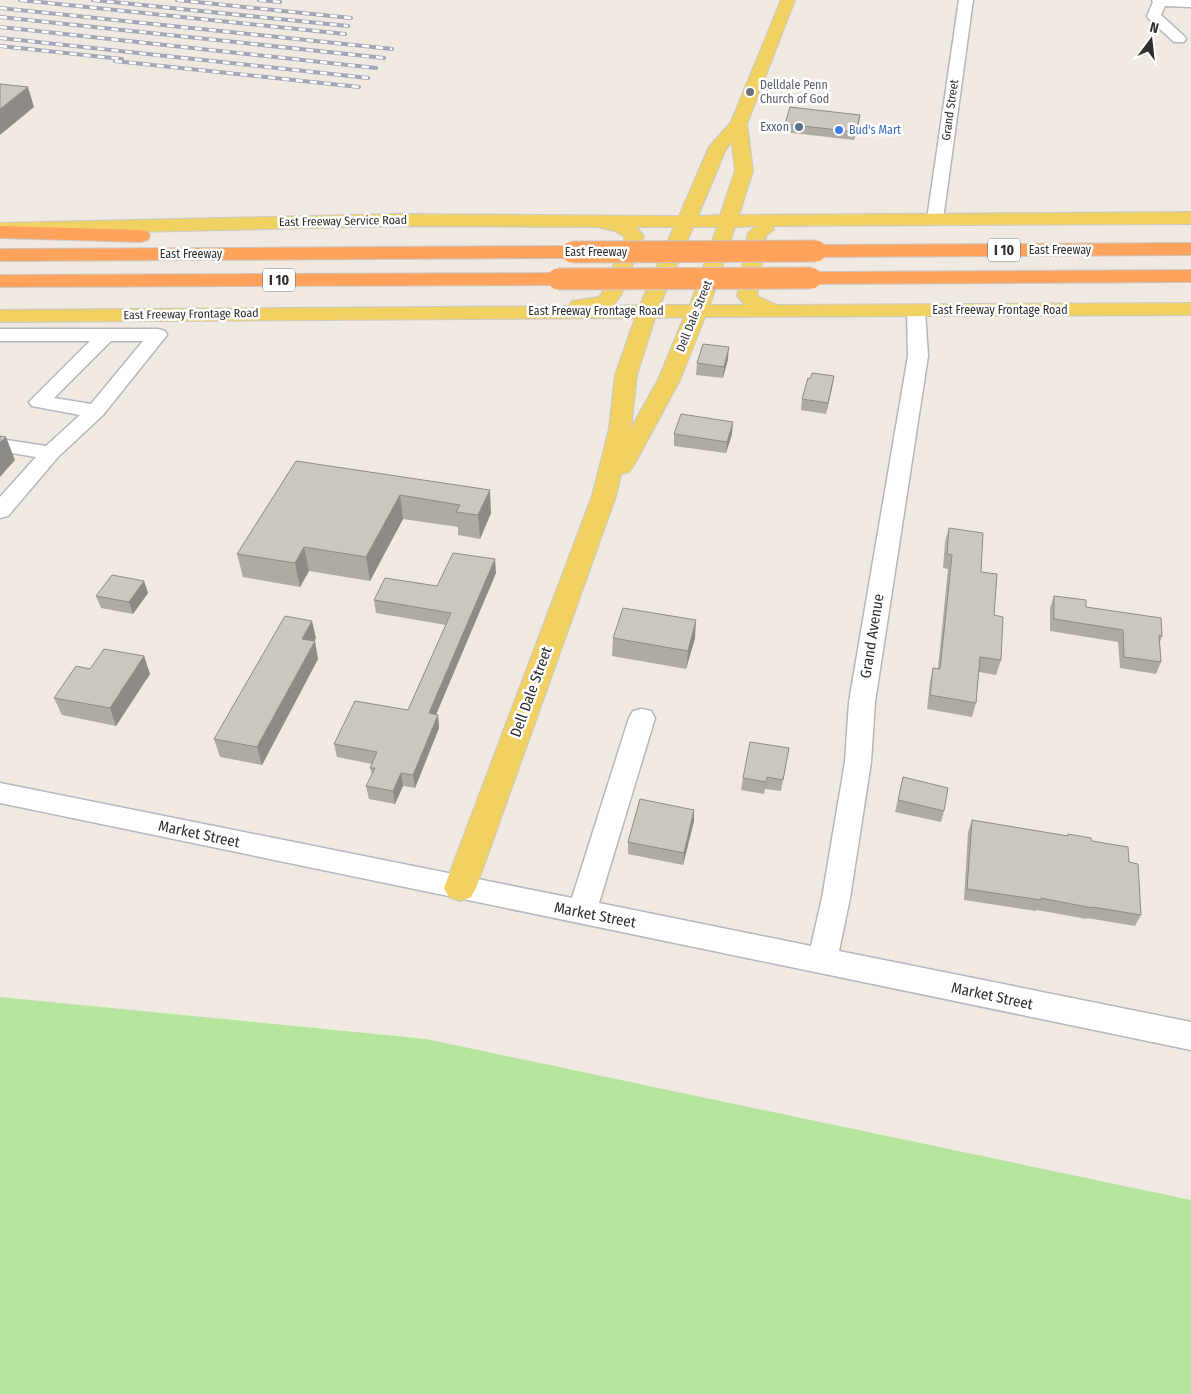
<svg xmlns="http://www.w3.org/2000/svg" width="1191" height="1394" font-family="'Fira Sans Condensed',sans-serif">
<rect width="100%" height="100%" fill="#efe9e1"/>
<path fill="#b6e59e" d="M0 997 426 1039 1191 1200V1394H0Z"/>
<g fill="none" stroke-linecap="round" stroke-linejoin="round">
<g stroke="#b4b7c1" stroke-width="3">
<path id="minor" d="M959 0H973L943 219 941 223H929L927 219Z
M1152 0H1191V7L1165 6 1161 15 1184 36 1186 39 1184 42H1174L1149 19 1147 16 1153 2Z
M916 305 923 307 925 311 928 356 875 702 871 762 850 898 839 951 1191 1022V1050L0 803V783L572 898 629 718 633 711 642 709 651 711 655 718 599 903 811 946 822 898 845 762 849 702 908 356 907 311 909 307Z
M0 329H158L165 331 167 335 103 415 58 457 8 516 0 518V497L36 457 0 451V439L46 446 80 415 32 406 29 402 90 341H0ZM111 341H143L91 404 54 398Z"/>
</g>
<g stroke="#c9c9c9" stroke-width="2">
<path id="major" d="M781 0H795L747 124 753 171 739 215 1191 212V224L772 226 774 229 766 236 757 295 759 297 777 305 1191 303V315L705 317 680 380 633 467 629 472 621 474 616 496 476 888 471 897 460 901 449 897 444 888 592 496 609 429 615 375 635 318 0 322V310L569 306 572 301 599 297 602 293 625 237 615 231 598 227 397 226 0 235V223L397 214 679 216 709 147 731 122ZM732 142 735 171 720 215 698 216 726 149ZM756 226 748 233 737 296 745 305H710L735 227ZM636 227H674L640 305 613 306 621 295 644 236ZM693 227H717L690 305H660ZM684 317 658 380 631 428 637 375 655 318Z"/>
</g>
<g stroke="#c9c9c9" stroke-width="2">
<path id="highway" d="M0 226 141 230 148 232 150 236 148 240 141 242 0 238Z
M1191 243V255L816 257 809 255 806 251 809 247 816 245Z
M572 246 579 248 582 252 579 256 572 258 0 261V249Z
M1191 270V282L811 284 804 282 801 278 804 274 811 272Z
M558 273 565 275 568 279 565 283 558 285 0 287V275Z"/>
</g>
<use href="#minor" fill="#fff" fill-rule="evenodd"/>
<use href="#major" fill="#f2d163" fill-rule="evenodd"/>
<use href="#highway" fill="#ffa35c" fill-rule="evenodd"/>
<g stroke="#a3a6b8" stroke-width="4">
<path id="rail" d="M20 0 345 34
M93 0 348 26
M177 0 351 18
M259 0 280 2
M0 8 392 49
M0 17 384 58
M0 27 376 68
M0 38 368 78
M0 46 122 59
M115 61 359 87"/>
</g>
<use href="#rail" stroke="#fff" stroke-width="2.5" stroke-dasharray="7" stroke-linecap="butt"/>
<g stroke="#c9c9c9" stroke-width="23" stroke-linecap="butt">
<path id="highway-bridge" d="M572 252 816 251
M558 279 811 278"/>
</g>
<use href="#highway-bridge" stroke="#ffa35c" stroke-width="21"/>
</g>
<path fill="#afaba4" d="M859 123 854 140 784 132 785 124Z
M728 359 723 378 696 375 697 363Z
M834 376 832 388 826 414 801 410 802 399 810 379Z
M674 434H732L726 453 674 446Z
M296 461 491 513 480 539 458 535V527L403 519 370 581 309 571 300 587 243 577 237 554Z
M949 528 981 572 994 615 1001 660 996 675 979 672 976 703 972 717 927 709 930 682 933 668H938L948 569 943 568 945 542Z
M496 573 436 715H438L439 728 415 788 403 786 395 804 369 799 366 786 372 775 370 768 372 764 337 757 334 744 408 710 446 625 376 613 374 600 437 586Z
M144 581 148 593 133 614 101 608 96 596Z
M1054 596 1162 636 1160 642 1161 662 1156 674 1120 668 1118 642 1050 631V608Z
M316 638 314 641 318 659 262 765 220 757 214 739Z
M613 638H695L686 669 612 656Z
M144 656 150 674 116 726 62 715 54 698 90 669Z
M789 748 781 791 765 789 764 794 741 790 743 778Z
M903 777 944 811 941 822 895 812Z
M694 810V821L683 865 628 854V842Z
M972 820 1067 836 1068 834 1092 841 1129 862 1141 915 1135 926 1087 918V919L1037 910 1036 911 964 900 968 832Z"/>
<path fill="#8e8b86" d="M28 87 34 107 0 135V109Z
M860 115 859 123 854 140 856 132Z
M729 347 728 359 723 378 724 367Z
M834 376 832 388 826 414 828 403Z
M733 422 732 434 726 453 727 442Z
M6 437 15 460 0 477V443Z
M490 490 491 513 480 539 478 515Z
M400 495 403 519 370 581 366 557Z
M304 547 309 571 300 587 295 563Z
M495 559 496 573 431 726 429 713Z
M144 581 148 593 133 614 129 602Z
M696 620 695 638 686 669 688 651Z
M312 621 316 638 306 657 302 639Z
M315 641 318 659 262 765 257 747Z
M144 656 150 674 116 726 110 708Z
M438 715 439 728 415 788 413 775Z
M401 773 403 786 395 804 393 791Z
M694 810V821L683 865 684 853Z"/>
<path fill="#cbc7bf" stroke="#8e8b86" d="M0 84 28 87 0 109Z
M790 107 860 115 856 132 785 124Z
M703 344 729 347 724 367 697 363Z
M812 373 834 376 828 403 802 399 808 378 810 379Z
M681 414 733 422 727 442 674 434Z
M0 436 6 437 0 443Z
M296 461 490 490 478 515 456 512 460 505 400 495 366 557 304 547 295 563 237 554Z
M949 528 983 533 981 572 997 574 994 615 1003 617 1001 660 980 657 976 703 930 695 933 668 940 669 952 555 947 554Z
M453 553 495 559 429 713 438 715 413 775 401 773 393 791 366 786 375 768H370L377 752 334 744 355 701 408 710 451 613 374 600 385 578 437 586Z
M112 575 144 581 129 602 96 596Z
M1054 596 1086 600V607L1161 618 1162 636 1159 635 1161 662 1124 657 1123 630 1054 619Z
M623 608 696 620 688 651 613 638Z
M285 616 312 621 302 639 315 641 257 747 214 739Z
M104 649 144 656 110 708 54 698 76 666 90 669Z
M750 742 789 748 783 780 767 777 766 782 743 778Z
M903 777 948 788 944 811 898 800Z
M640 799 694 810 684 853 628 842Z
M972 820 1068 836V834L1091 838 1092 841 1128 847 1129 862 1138 864 1141 915 1092 907V908L1041 898V900L967 889Z"/>
<circle fill="#6b7280" stroke="#fff" stroke-width="2" cx="750" cy="92" r="5"/>
<circle fill="#5c6f8a" stroke="#fff" stroke-width="2" cx="799" cy="127" r="5"/>
<circle fill="#3f7fe0" stroke="#fff" stroke-width="2" cx="839" cy="130" r="5"/>
<g text-anchor="middle" dominant-baseline="central" stroke-width="5" stroke-linejoin="round" paint-order="stroke">
<g font-size="12" fill="#5b616d" stroke="#fff" text-anchor="start">
<text x="760" y="85">Delldale Penn<tspan x="760" dy="14">Church of God</tspan></text>
</g>
<g font-size="12" fill="#2e2e2e" stroke="#fff">
<text transform="translate(950 110) rotate(-82)">Grand Street</text>
<text transform="translate(343 221) rotate(-1)">East Freeway Service Road</text>
<text x="1060" y="250">East Freeway</text>
<text x="596" y="252">East Freeway</text>
<text x="191" y="254">East Freeway</text>
<text x="1000" y="310">East Freeway Frontage Road</text>
<text x="596" y="311">East Freeway Frontage Road</text>
<text transform="translate(191 314) rotate(-1)">East Freeway Frontage Road</text>
<text transform="translate(694 316) rotate(-68)">Dell Dale Street</text>
</g>
<g font-size="12" fill="#4e5e75" stroke="#fff" text-anchor="end">
<text x="789" y="127">Exxon</text>
</g>
<g font-size="12" fill="#366cbe" stroke="#fff" text-anchor="start">
<text x="849" y="130">Bud's Mart</text>
</g>
<g fill="#fff" stroke="#6d6d6d" stroke-width="1">
<rect x="988" y="238.5" width="32" height="23" rx="4"/>
<rect x="263" y="268.5" width="32" height="23" rx="4"/>
</g>
<g font-size="14" font-weight="bold" fill="#2e2e2e">
<text x="1004" y="250">I 10</text>
<text x="279" y="280">I 10</text>
</g>
<g font-size="15" fill="#2e2e2e" stroke="#fff">
<text transform="translate(872 636) rotate(-81)">Grand Avenue</text>
<text transform="translate(531 692) rotate(-70)">Dell Dale Street</text>
<text transform="translate(199 834) rotate(12)">Market Street</text>
<text transform="translate(595 915) rotate(11)">Market Street</text>
<text transform="translate(992 996) rotate(12)">Market Street</text>
</g>
</g>
<g transform="translate(1151 40) rotate(15)" stroke="#ffffff" stroke-width="4" paint-order="stroke">
<path d="M0-4L9 19L0 12L-9 19Z" fill="#2e2e2e"/>
<text y="-8" font-size="14" font-weight="bold" text-anchor="middle" fill="#2e2e2e">N</text>
</g>
</svg>
